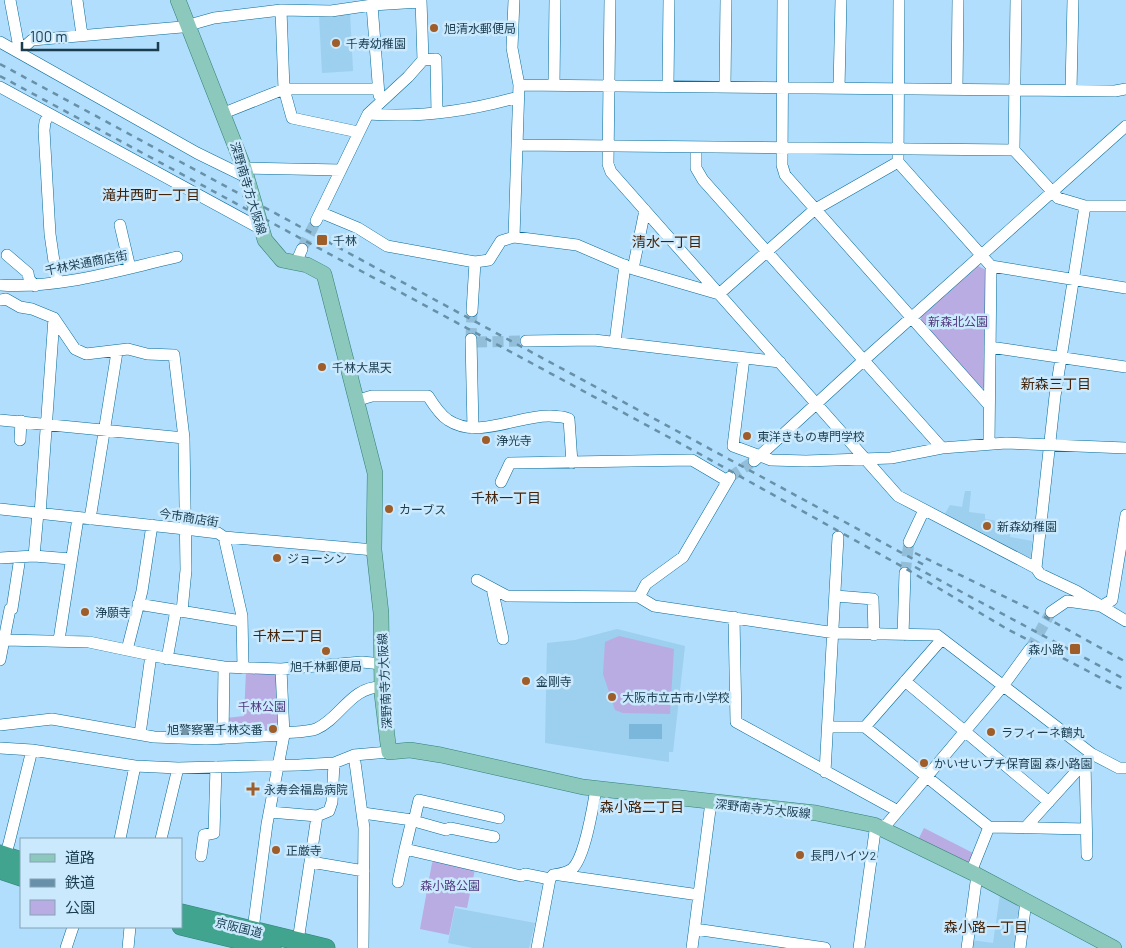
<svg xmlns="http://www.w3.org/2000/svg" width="1126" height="948" font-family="Barlow,'Noto Sans JP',sans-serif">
<rect width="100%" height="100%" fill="#b0defc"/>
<path fill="#9dcfee" d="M350 13 353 71 322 73 319 15Z
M965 491H971L969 512 985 514V519L1011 523 1010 537 1032 541 1030 563 943 517 950 505 962 507Z
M617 629 685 646 673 752H669V762L545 743 547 643 575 640Z
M1000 894 1022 905 1016 948H970L971 940 993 943Z
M455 908 535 923 529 948H473L448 943Z"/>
<path fill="#b9ace2" d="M978 266 986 270 985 387 980 389 922 323 921 317Z
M619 636 674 649 670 714 623 713 615 710 603 674 605 642Z
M246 671 277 672 281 722 267 724V733L226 736V718L244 716Z
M924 828 975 854 968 864 918 840Z
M436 860 475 869 467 908 455 906 449 935 420 929 432 863Z"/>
<path fill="#7ab7db" d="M629 724H662V739H629Z"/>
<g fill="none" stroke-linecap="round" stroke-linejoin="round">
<path stroke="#92bed9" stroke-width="11" stroke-dasharray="11 5.5" stroke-linecap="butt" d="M302 249 316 221
M471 339 472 311
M476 342 526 341
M730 477 754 461
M905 573 909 542
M1030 649 1051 612"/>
<g stroke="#0a6c98" stroke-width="12">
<path id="minor" d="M10 0 20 53
M77 0 82 35
M514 0 512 48 519 85 514 237
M610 0 608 164 611 172 898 496 1036 568 1040 574 1076 591 1126 621
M783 0 782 165 785 175 989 405
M899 0 898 162 991 266 1126 288
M1016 0 1014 150 1058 198 1085 206H1126
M372 5 379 95
M281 10 284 89 292 118 358 132
M0 42 197 153 246 177
M20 53 23 48 32 40 182 27 214 18 281 10 331 11 372 5 420 2
M423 60 436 59 437 113
M519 85 1115 91 1126 89
M554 85 555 0
M668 86 669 0
M0 87 263 230
M725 87 726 0
M839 88 841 0
M957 89 958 0
M1071 90 1073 0
M224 113 284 89H378
M49 114 45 122 44 130 50 234 57 282
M368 114C419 118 469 111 518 97
M518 145 1014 150
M696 147V168L703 180 942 448
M244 168 341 170
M322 213 358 228 387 246 475 262 489 260 501 241 514 237 577 245 633 269 719 294 814 210 898 162
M316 221 368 114 408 77 423 60 421 0
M120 225 130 268
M7 255 28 273 29 279 35 286
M296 263 302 249
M633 269 645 210
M0 285C59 289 119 270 177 257
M0 300 6 299 20 307 32 309 54 318 75 349 86 354 128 349 147 354 174 355 184 438 186 570 182 611
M472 311 475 262
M471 339 473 428
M526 341 594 340 780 362
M615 342 625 265
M990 347 1126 367
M744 358 733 446 771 460 806 461 891 458 942 448 1006 443 1126 448
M355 401 372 396H428C433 404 440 415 448 420 478 440 518 415 550 416 557 417 563 416 569 419L572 463
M0 420 184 438
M20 440 21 421
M989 443 991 266
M754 461 864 360 1126 126
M501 482 510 463 692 460 726 480
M0 509 185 529 218 533 224 537 374 550
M40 514 54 318
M90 519 117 352
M224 537 242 616 243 668
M909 542 924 510
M34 556 38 513
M0 558 34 556 71 559
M1036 568 1055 396 1085 206
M477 580 507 596 639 597 654 606 835 633 937 635 1092 754 1119 768H1126
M492 588 503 639
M836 596 873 599 874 635
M639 597 646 584 683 557 730 477
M138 604 241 621
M1051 612 1067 601 1102 606 1112 600 1126 515
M734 617 736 722 898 811
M903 635 905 573
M5 640 89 642 165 658 224 667 281 669 362 662 382 664
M59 640 78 518
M127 650 142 591 152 525
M167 659 176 610
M0 660 10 609H12L20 557
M905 681 1049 802
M0 725 52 719 154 737 206 739 284 735
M829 727H865L989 827
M865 727 942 639
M284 733C294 732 307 732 316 729 341 718 351 686 382 687
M140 734 151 655
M223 739 224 667
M0 748 32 750 135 766 178 768 299 765 334 763 354 755 389 752
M354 755 364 828 363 948
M1085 761 1087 855
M825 772 838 537
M270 812 317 816 329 811 332 802 334 763
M363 813 412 820 405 849 521 876 525 874 550 879
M412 820 414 821 419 800 499 818
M414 821 446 830 450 828 494 837
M1025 828 1092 754
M120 839 135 766
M161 839 178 768
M201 856 204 835 214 833 216 767
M0 857 5 856 9 843 32 750
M311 862 364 871
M971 872 989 827 1086 829
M560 875 699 895
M398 882 405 849
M695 929 825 948
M252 937 267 824 284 735 281 669
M298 941 317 816
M66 948 73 927
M128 948 130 927
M537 948 550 879 553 875C559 874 567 873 572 869 585 858 593 806 596 789
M692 948 711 802
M859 948 875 831 887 824 1003 686 1030 649
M967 948 977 875
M1020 948 1026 901"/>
</g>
<g stroke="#328078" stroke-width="16">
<path id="major" d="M178 0 244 168 265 240 282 260 307 265 324 274 375 473 374 550 381 613 382 694 389 752 410 750 441 755 583 787 816 813 874 825 977 875 1114 948"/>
</g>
<g stroke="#328078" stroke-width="19">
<path id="highway" d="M0 854 21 861
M0 870 21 877
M181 913 326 948
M181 926 272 948"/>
</g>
<use href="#minor" stroke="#fff" stroke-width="11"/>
<use href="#major" stroke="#8cc8bb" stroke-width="15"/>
<use href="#highway" stroke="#40a48e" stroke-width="18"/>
<path stroke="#6891a9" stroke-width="2.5" stroke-dasharray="6 6" stroke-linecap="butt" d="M0 64 926 566
M0 76 698 453 903 567 1007 629 1126 691
M915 553 1034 611 1126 662
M915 567 1126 680"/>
</g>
<g fill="#9f5d29" stroke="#cae9fd" stroke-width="2">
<circle cx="434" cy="28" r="5"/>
<circle cx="336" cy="43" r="5"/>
<rect x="316" y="234" width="12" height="12" rx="2.5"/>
<circle cx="322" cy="367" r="5"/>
<circle cx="747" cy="436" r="5"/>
<circle cx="486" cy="440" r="5"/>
<circle cx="389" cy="509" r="5"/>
<circle cx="987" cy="526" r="5"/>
<circle cx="277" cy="558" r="5"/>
<circle cx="85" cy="612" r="5"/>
<rect x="1069" y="643" width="12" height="12" rx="2.5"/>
<circle cx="326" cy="651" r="5"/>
<circle cx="526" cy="681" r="5"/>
<circle cx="612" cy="697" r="5"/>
<circle cx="273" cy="729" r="5"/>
<circle cx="991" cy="732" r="5"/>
<circle cx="924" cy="763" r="5"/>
<path d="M250.5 781.5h5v5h5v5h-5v5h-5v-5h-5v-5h5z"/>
<circle cx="276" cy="850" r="5"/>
<circle cx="800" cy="855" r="5"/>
</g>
<g text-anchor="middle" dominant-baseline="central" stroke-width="5" stroke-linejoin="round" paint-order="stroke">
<g font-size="12" fill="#193c4f" stroke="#cae9fd" text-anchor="start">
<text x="444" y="28">旭清水郵便局</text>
<text x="346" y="43">千寿幼稚園</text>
<text x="333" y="240">千林</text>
<text x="332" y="367">千林大黒天</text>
<text x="757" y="436">東洋きもの専門学校</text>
<text x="496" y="440">浄光寺</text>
<text x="399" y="509">カーブス</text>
<text x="997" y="526">新森幼稚園</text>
<text x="287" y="558">ジョーシン</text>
<text x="95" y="612">浄願寺</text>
<text x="1064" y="649" text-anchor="end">森小路</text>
<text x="326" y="666" text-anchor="middle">旭千林郵便局</text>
<text x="536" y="681">金剛寺</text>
<text x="622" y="697">大阪市立古市小学校</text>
<text x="263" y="729" text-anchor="end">旭警察署千林交番</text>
<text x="1001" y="732">ラフィーネ鶴丸</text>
<text x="934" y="763">かいせいプチ保育園 森小路園</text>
<text x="264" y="789">永寿会福島病院</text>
<text x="286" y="850">正厳寺</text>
<text x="810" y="855">長門ハイツ2</text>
</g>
<g font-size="12" fill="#193c4f" stroke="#cae9fd">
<text transform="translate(249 188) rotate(73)">深野南寺方大阪線</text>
<text transform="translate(86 262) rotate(-11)">千林栄通商店街</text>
<text transform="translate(189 517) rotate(9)">今市商店街</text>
<text transform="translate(384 681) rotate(-93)">深野南寺方大阪線</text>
<text transform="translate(763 808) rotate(6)">深野南寺方大阪線</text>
<text transform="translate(239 927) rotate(14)">京阪国道</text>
</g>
<g font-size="12" fill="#503a7f" stroke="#cae9fd">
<text x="958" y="321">新森北公園</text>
<text x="262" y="706">千林公園</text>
<text x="450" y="885">森小路公園</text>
</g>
<g font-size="14" fill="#42230a" stroke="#cae9fd">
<text x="151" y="194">滝井西町一丁目</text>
<text x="667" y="241">清水一丁目</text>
<text x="1056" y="383">新森三丁目</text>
<text x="506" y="497">千林一丁目</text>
<text x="288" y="635">千林二丁目</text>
<text x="642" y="806">森小路二丁目</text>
<text x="986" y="926">森小路一丁目</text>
</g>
</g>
<rect x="20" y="838" width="162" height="90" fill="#cae9fd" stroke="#83a4b7"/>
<rect x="30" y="854" width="25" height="8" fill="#8cc8bb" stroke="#83a4b7"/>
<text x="65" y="863" font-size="15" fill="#193c4f">道路</text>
<rect x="30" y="879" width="25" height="8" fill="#6891a9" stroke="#83a4b7"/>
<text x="65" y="888" font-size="15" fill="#193c4f">鉄道</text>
<rect x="30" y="900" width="25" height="15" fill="#b9ace2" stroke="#83a4b7"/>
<text x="65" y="913" font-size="15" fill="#193c4f">公園</text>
<path d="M22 42v8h136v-8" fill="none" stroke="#193c4f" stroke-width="2.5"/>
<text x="30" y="42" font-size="15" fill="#193c4f" stroke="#cae9fd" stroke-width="4" paint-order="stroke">100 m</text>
</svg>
